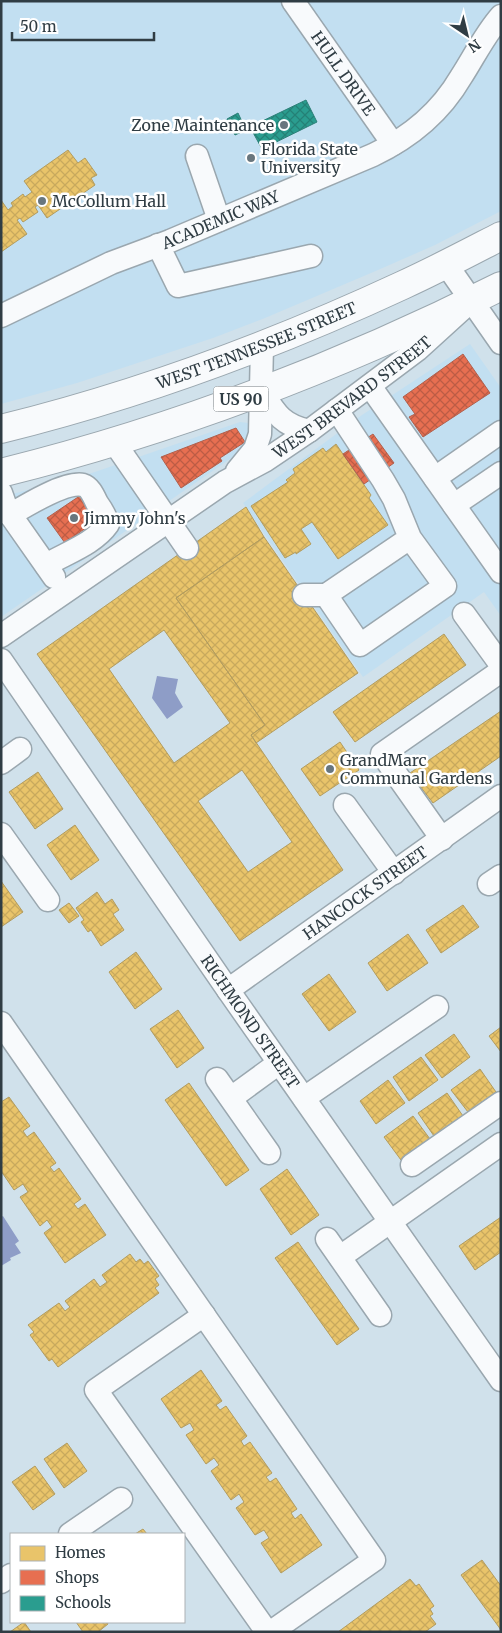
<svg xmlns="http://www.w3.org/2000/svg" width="502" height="1633" font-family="Merriweather,serif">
<defs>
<pattern id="homes-cross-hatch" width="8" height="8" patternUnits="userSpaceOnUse" patternTransform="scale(1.25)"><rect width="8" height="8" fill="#e9c46a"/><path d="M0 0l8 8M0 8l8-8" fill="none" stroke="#c8a95d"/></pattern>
<pattern id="shops-cross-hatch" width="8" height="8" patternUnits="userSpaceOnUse" patternTransform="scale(1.25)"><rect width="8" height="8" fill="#e76f51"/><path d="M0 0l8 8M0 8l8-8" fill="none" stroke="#bc5c45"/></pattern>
<pattern id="schools-cross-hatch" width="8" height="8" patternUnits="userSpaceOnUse" patternTransform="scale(1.25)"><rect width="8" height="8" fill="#2a9d8f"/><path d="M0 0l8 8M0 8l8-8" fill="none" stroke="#248176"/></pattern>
</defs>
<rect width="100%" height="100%" fill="#d0e1eb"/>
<path fill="#c2dff1" d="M1 1H501V211L435 245 378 270 265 318 213 338 77 383 1 404Z
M470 344 501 388V616L484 592 363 677 243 503 362 415Z
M240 422 248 423 252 429 245 446 230 459 1 617V497L92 473Z"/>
<path fill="#8e9dc7" d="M157 676 178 679 175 693 183 707 167 719 152 698Z
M3 1216 19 1241 15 1244 21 1253 10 1258 11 1260 1 1266V1217Z"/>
<path fill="url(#homes-cross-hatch)" stroke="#b29c5f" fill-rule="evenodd" d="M68 150 78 163 85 158 97 175 91 178 95 185 47 218 38 205 35 207 38 212 23 222 20 218 17 220 27 234 1 252V200L8 210 13 206 11 203 23 194 25 197 32 192 24 181Z
M336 444 371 495 369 498 388 525 338 559 312 522 301 529 311 544 296 554V552L285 558 251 506 288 482 286 480 295 473 293 469 323 448 326 452Z
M246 507 264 537 176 598 265 725 251 735 343 870 240 941 37 654ZM164 630 230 723 174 763 109 669ZM242 770 292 842 248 872 198 801Z
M264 537 358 673 256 743 251 735 265 725 176 598Z
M444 634 466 665 355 742 333 712Z
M501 711V756L433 803 410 773Z
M340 742 359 770 320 796 301 769Z
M38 772 63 809 35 829 9 792Z
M75 825 99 860 71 880 47 845Z
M1 881 23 912 1 927Z
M97 892 105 904 112 899 119 910 113 914 124 930 101 946 91 930 88 932 81 922 84 920 76 908Z
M69 903 79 916 69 923 59 910Z
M463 905 479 927 441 953 426 930Z
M408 934 428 963 387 991 368 963Z
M136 952 162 989 135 1009 109 972Z
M329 974 356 1012 329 1031 302 994Z
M178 1010 204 1048 177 1068 150 1029Z
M501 1027V1052L489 1036Z
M454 1034 470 1057 442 1078 425 1055Z
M421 1057 438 1080 409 1101 393 1077Z
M480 1069 496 1092 468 1112 451 1090Z
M388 1080 405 1103 376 1124 360 1101Z
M189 1083 249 1170 226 1186 165 1100Z
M447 1093 463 1116 434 1136 418 1113Z
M9 1097 30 1126 23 1131 27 1137 34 1132 56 1163 50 1167 54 1172 59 1168 81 1199 74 1204 78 1209 85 1204 106 1235 65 1263 44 1233 52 1227 47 1220 40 1226 20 1197 28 1192 23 1184 14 1190 1 1171V1102Z
M413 1116 430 1139 401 1160 384 1137Z
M287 1169 319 1215 291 1235 260 1189Z
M501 1217V1252L475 1270 459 1246Z
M298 1242 359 1329 337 1345 275 1258Z
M130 1254 136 1262 140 1259 144 1264 148 1261 159 1276 155 1279 159 1285 155 1288 159 1293 58 1367 52 1359 49 1361 30 1335 34 1332 28 1325 59 1303 65 1311 70 1307 65 1301 94 1279 100 1287 107 1282 102 1275Z
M201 1370 222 1401 216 1405 220 1410 226 1406 247 1436 241 1441 244 1446 250 1442 272 1473 266 1477 270 1482 276 1478 297 1509 291 1513 295 1519 301 1514 322 1545 281 1573 261 1543 269 1538 264 1530 255 1535 236 1508 244 1502 239 1494 231 1500 211 1471 219 1465 214 1458 206 1464 186 1435 194 1430 190 1423 181 1428 161 1399Z
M67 1443 87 1471 64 1488 44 1459Z
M35 1466 55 1494 33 1510 12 1482Z
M143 1529 147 1534H135Z
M482 1560 501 1586V1630L461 1575Z
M410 1579 416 1586 419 1584 434 1606 430 1609 433 1614 430 1616 436 1624 425 1632H338Z
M24 1622 31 1632H10Z
M76 1622H107L108 1624 98 1632H83Z"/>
<path fill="url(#shops-cross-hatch)" stroke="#b0604d" d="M463 354 490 393 423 437 409 417 415 414 403 397Z
M236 428 245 442 220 458 222 461 181 488 161 457Z
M373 434 394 463 364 484 343 454Z
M84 493 101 517 65 543 47 518Z"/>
<path fill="url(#schools-cross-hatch)" stroke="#2c8078" d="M306 100 317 122 262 149 250 127Z
M238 113 246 130 235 135 227 119Z"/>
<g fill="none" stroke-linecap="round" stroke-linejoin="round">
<g stroke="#9aa7af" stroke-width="25">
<g id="minor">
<path id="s1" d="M293 1 393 144"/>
<path d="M197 156 219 220"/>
<path d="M158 245 178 286 311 256"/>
<path d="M446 264 501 343"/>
<path id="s2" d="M1 316 111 263 170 241 373 155C411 137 440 113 461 77 474 57 485 34 501 16"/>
<path d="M370 386 501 572"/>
<path d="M262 392C276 414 282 425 309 431"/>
<path d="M337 410 383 480 394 499 410 538 445 586 360 645 326 595 410 538"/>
<path d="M114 442 187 548"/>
<path d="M237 471 255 449 260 434 262 345"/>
<path d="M435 478 501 432"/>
<path d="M1 493 7 510 54 577"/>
<path d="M454 505 501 473"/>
<path d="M10 515C25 506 66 481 83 485 90 487 94 497 97 503 102 510 106 516 108 524 94 544 66 553 46 565"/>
<path d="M304 595H326"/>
<path d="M464 614 501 665"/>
<path id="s3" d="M1 636 225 482 266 460 309 431 417 350 461 310"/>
<path id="s4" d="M1 660 228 990 501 1380"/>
<path d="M1 763 20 749"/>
<path d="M345 805 394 873"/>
<path d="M1 834 48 900"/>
<path d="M442 839 382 754 501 671"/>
<path d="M489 884 501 876"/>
<path id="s5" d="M228 990 501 796"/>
<path d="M1 1023 374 1560 271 1632"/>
<path d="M217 1079 269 1153"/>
<path d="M231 1098 279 1063"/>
<path d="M304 1098 437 1007"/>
<path d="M412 1165 501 1103"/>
<path d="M327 1239 380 1315"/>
<path d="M340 1257 501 1144"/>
<path d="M204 1315 96 1390 267 1632"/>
<path d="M70 1534 121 1499"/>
<path d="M1 1582 11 1575"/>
</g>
</g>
<g stroke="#9aa7af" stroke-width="30">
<g id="major">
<path id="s6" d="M1 429C139 395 274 345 403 285 436 270 468 253 501 236"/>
<path d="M1 473C174 430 342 366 501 286"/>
</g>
</g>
<use href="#minor" stroke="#f8fafc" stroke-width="22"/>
<use href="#major" stroke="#f8fafc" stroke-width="28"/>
</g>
<g fill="#68767e" stroke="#fff" stroke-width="2">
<circle cx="284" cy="125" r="5"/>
<circle cx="251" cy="158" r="5"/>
<circle cx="42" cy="201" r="5"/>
<circle cx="74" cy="518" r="5"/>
<circle cx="330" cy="769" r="5"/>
</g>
<g text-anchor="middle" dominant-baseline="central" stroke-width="5" stroke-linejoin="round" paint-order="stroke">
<rect fill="#fff" stroke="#6e777c" stroke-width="1" x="213.5" y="386.5" width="55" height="25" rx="4"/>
<g font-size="15" font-weight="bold" fill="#303d44">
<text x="241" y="399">US 90</text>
</g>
<g font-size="16" fill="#303d44" stroke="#fff">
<text stroke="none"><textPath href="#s1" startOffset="88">HULL DRIVE</textPath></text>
<text stroke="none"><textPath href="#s2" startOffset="240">ACADEMIC WAY</textPath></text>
<text stroke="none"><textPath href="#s6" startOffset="269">WEST TENNESSEE STREET</textPath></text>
<text stroke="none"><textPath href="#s3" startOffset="425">WEST BREVARD STREET</textPath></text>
<text stroke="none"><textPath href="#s5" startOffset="168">HANCOCK STREET</textPath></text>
<text stroke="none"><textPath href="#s4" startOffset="439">RICHMOND STREET</textPath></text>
</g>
<g font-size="16" fill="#303d44" stroke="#fff" text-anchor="start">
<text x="274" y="125" text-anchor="end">Zone Maintenance</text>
<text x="261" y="149">Florida State<tspan x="261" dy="18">University</tspan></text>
<text x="52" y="201">McCollum Hall</text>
<text x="84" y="518">Jimmy John's</text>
<text x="340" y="760">GrandMarc<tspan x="340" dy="18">Communal Gardens</tspan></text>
</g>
</g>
<rect width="502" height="1633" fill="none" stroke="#303d44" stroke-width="5"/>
<rect x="10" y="1533" width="175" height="90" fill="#ffffff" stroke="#acb1b4"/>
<rect x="20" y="1546" width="25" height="15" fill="#e9c46a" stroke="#acb1b4"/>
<text x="55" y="1558" font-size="15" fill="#303d44">Homes</text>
<rect x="20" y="1570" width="25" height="15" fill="#e76f51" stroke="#acb1b4"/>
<text x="55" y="1583" font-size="15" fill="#303d44">Shops</text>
<rect x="20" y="1596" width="25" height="15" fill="#2a9d8f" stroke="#acb1b4"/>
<text x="55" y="1608" font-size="15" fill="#303d44">Schools</text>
<g transform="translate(467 35) rotate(145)" stroke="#ffffff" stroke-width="4" paint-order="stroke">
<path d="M0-4L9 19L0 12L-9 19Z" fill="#303d44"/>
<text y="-8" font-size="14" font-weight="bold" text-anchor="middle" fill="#303d44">N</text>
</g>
<path d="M12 32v8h142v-8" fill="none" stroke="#303d44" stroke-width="2.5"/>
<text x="20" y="32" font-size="15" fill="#303d44" stroke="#ffffff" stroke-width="4" paint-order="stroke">50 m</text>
</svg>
